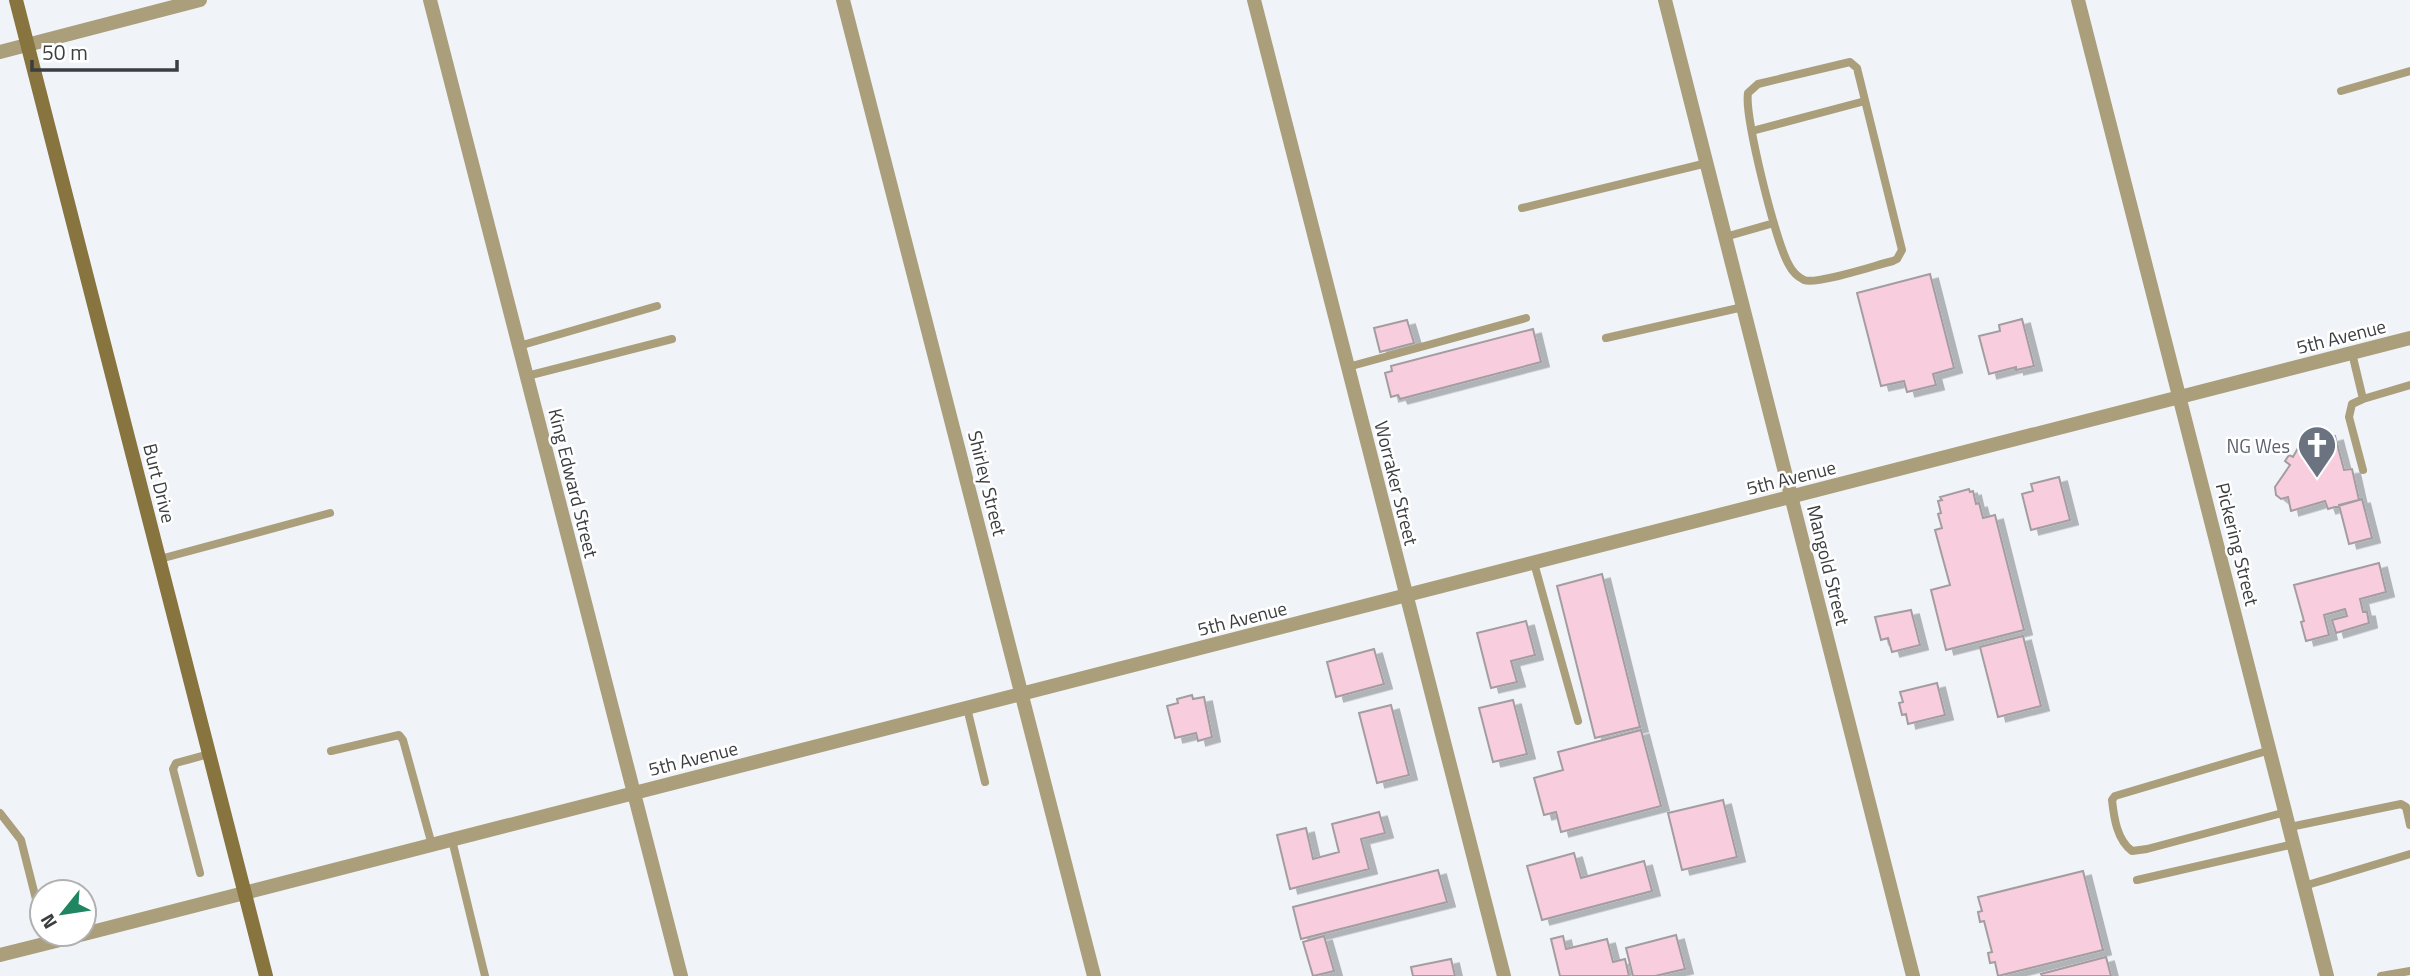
<svg xmlns="http://www.w3.org/2000/svg" width="2410" height="976" font-family="'Titillium Web',sans-serif">
<defs>
<filter id="shadow"><feDropShadow dx="8" dy="4.5" stdDeviation="0" flood-color="#0004"/></filter>
</defs>
<rect width="100%" height="100%" fill="#f0f4f9"/>
<path fill="#f8cede" stroke="#a49da0" stroke-width="2" filter="url(#shadow)" d="M1930 274 1954 368 1933 374 1936 385 1907 392 1904 381 1881 386 1857 293Z
M2022 319 2034 366 2016 370V367L1989 374 1979 336 2000 331 1999 325Z
M1407 320 1414 343 1380 352 1374 328Z
M1533 329 1541 362 1400 399 1398 395 1391 397 1385 373 1392 371 1391 366Z
M2311 430 2319 432 2323 439 2335 436 2344 470 2352 469 2359 500 2328 509 2325 501 2291 511 2288 497 2281 499 2276 495 2275 487 2290 465 2285 461 2289 455 2293 457 2307 432Z
M2059 477 2070 520 2031 530 2022 494 2033 491 2031 484Z
M1969 489 1970 492 1973 491 1976 504 1979 503 1983 518 1995 515 2024 630 1946 650 1931 590 1950 585 1935 530 1942 528 1938 514 1941 513 1938 501 1942 500 1940 497Z
M2362 499 2372 538 2349 544 2339 505Z
M2379 563 2386 592 2360 599 2363 612H2367L2369 623 2336 633 2332 620 2347 616 2345 609 2324 615 2329 635 2306 641 2301 622 2304 621 2294 585Z
M1602 574 1640 727 1595 738 1557 586Z
M1911 610 1920 645 1892 652 1888 638 1881 640 1875 617Z
M1526 621 1535 655 1511 661 1517 682 1491 688 1477 633Z
M2023 636 2041 706 1998 717 1980 647Z
M1374 649 1384 684 1336 697 1327 662Z
M1937 683 1945 715 1908 724 1906 714 1902 715 1899 703 1903 702 1900 692Z
M1192 695 1193 699 1204 697 1212 737 1198 741 1196 733 1175 738 1167 706 1178 703 1177 699Z
M1513 700 1527 754 1493 762 1479 708Z
M1391 705 1409 775 1377 783 1359 713Z
M1641 730 1661 806 1561 832 1556 812 1544 815 1534 778 1563 770 1558 752Z
M1723 800 1737 857 1682 870 1668 813Z
M1379 812 1385 833 1361 839 1369 869 1290 889 1277 835 1306 828 1313 859 1339 852 1332 824Z
M1574 853 1581 878 1644 861 1652 891 1542 920 1527 866Z
M1438 870 1447 902 1301 939 1293 907Z
M2083 871 2103 950 1998 976 1995 962 1990 963 1988 953 1992 952 1984 921 1980 922 1978 912 1982 911 1978 897Z
M1676 935 1685 969 1655 976H1633L1626 948Z
M1324 936 1334 971 1313 976 1303 942Z
M1563 936 1566 949 1607 939 1613 962 1625 959 1629 976H1560L1551 939Z
M2106 957 2111 976H2042L2041 974Z
M1451 959 1455 976H1413L1411 967Z"/>
<g fill="none" stroke-linecap="round" stroke-linejoin="round">
<path stroke="#aa9e7b" stroke-width="8" d="M1850 62 1857 68 1902 250 1897 259 1893 261C1876 265 1817 285 1804 280 1798 277 1792 271 1789 265 1776 243 1744 116 1748 93L1758 84Z
M2341 91 2410 71
M1752 131 1865 101
M1522 208 1707 163
M1725 237 1774 223
M1606 338 1743 307
M519 346 657 306
M2352 353 2363 399
M1348 367 1526 318
M527 376 672 339
M2363 470 2349 417 2352 404 2363 399 2410 385
M160 559 330 513
M1534 563 1578 721
M967 708 985 782
M2270 750 2115 796 2112 800C2114 818 2117 840 2132 851L2147 849 2286 812
M331 751 399 735 403 740 432 845
M0 813 21 840 42 923
M2290 827 2401 804 2406 807 2410 825
M452 840 485 976
M200 873 173 769 176 763 209 754
M2137 880 2294 844
M2304 886 2410 854
M2381 976 2410 971"/>
<path stroke="#aa9e7b" stroke-width="14" d="M430 0 681 976
M843 0 1094 976
M1254 0 1504 976
M1665 0 1913 976
M2078 0 2327 976
M0 52 200 0
M84 934 2410 338
M0 955 84 934"/>
<path stroke="#87743e" stroke-width="14" d="M16 0 266 976"/>
</g>
<defs>
<g id="church-pin" transform="scale(2.0125)"><path d="M0 17L-7.5 6A9.5 9.5 0 1 1 7.5 6Z" fill="#6b7280" stroke="#fff"/><path d="M-1.2-6h2.4v3.5h3.3v2.4h-3.3V6h-2.4V-.1h-3.3v-2.4h3.3Z" fill="#fff"/></g>
</defs>
<g fill-rule="evenodd">
<use href="#church-pin" x="2317" y="445"/>
</g>
<g text-anchor="middle" dominant-baseline="central" stroke-width="5" stroke-linejoin="round" paint-order="stroke">
<g font-size="19" fill="#3b3d3f" stroke="#fff">
<text transform="translate(2341 336) rotate(-14)">5th Avenue</text>
<text transform="translate(1791 477) rotate(-14)">5th Avenue</text>
<text transform="translate(160 483) rotate(76)">Burt Drive</text>
<text transform="translate(574 483) rotate(76)">King Edward Street</text>
<text transform="translate(988 483) rotate(76)">Shirley Street</text>
<text transform="translate(1397 483) rotate(76)">Worraker Street</text>
<text transform="translate(2238 544) rotate(76)">Pickering Street</text>
<text transform="translate(1829 565) rotate(76)">Mangold Street</text>
<text transform="translate(1242 618) rotate(-14)">5th Avenue</text>
<text transform="translate(693 758) rotate(-14)">5th Avenue</text>
</g>
<g font-size="19" fill="#5b616d" stroke="#fff" text-anchor="end">
<text x="2290" y="445">NG Wes</text>
</g>
</g>
<g transform="translate(63 913) rotate(240)"><circle r="33" fill="#ffffff" stroke="#b1b1b2" stroke-width="2"/>
<path d="M0-5L12 26L0 18L-12 26Z" fill="#1f8661"/>
<text y="-10" font-size="19" font-weight="bold" text-anchor="middle" fill="#3b3d3f">N</text>
</g>
<path d="M32 60v10h145v-10" fill="none" stroke="#3b3d3f" stroke-width="3.5"/>
<text x="42" y="60" font-size="21" fill="#3b3d3f" stroke="#ffffff" stroke-width="5" paint-order="stroke">50 m</text>
</svg>
